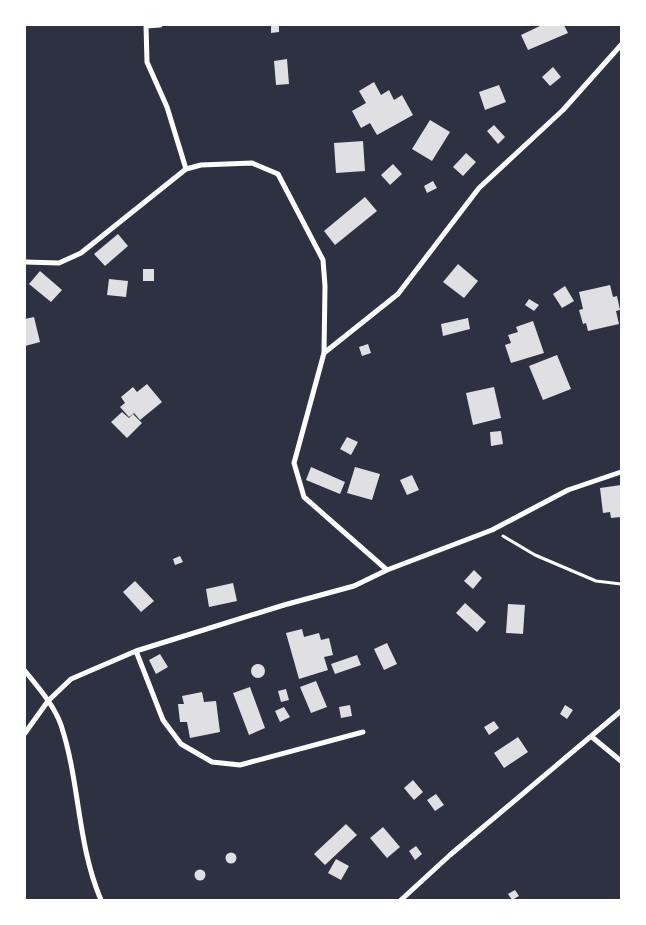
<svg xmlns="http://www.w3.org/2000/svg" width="646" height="925" font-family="Ubuntu,sans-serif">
<rect width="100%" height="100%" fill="#2d3142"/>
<path fill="#e0e0e3" d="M271 25H279V32L271 33Z
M542 25H564L568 33 528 50 521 35Z
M287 59 289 84 276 85 274 61Z
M553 67 561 77 550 86 542 77Z
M374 82 381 95 389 90 394 100 402 95 413 115 377 135 370 123 361 128 352 111 366 103 359 91Z
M499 85 506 102 485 110 479 92Z
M430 120 450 132 432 161 412 149Z
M494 125 505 137 498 144 487 131Z
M363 141 365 171 336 173 334 143Z
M466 153 476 162 463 176 453 167Z
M393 164 402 174 390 185 381 175Z
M433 181 437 188 427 193 424 186Z
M365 197 377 211 335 245 324 231Z
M118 234 128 246 105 266 94 254Z
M458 264 478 281 464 298 443 282Z
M143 269H154V281H143Z
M40 271 62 290 51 302 29 284Z
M109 279 128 281 126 297 107 295Z
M610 285 613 297 617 296 620 310 616 311 619 324 588 331 586 323 583 324 579 310 583 309 579 292Z
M565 286 574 301 562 308 553 294Z
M529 299 539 305 534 311 525 305Z
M34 317 40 342 25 346V319Z
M468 318 470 329 443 336 441 324Z
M533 321 544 353 511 363 505 345 511 343 508 335 518 332 516 327Z
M368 344 371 353 362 356 359 347Z
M557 355 571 389 543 400 529 366Z
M147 384 162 402 140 420 134 413 129 417 120 407 125 403 121 397 133 387 137 392Z
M494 387 501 418 473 425 466 393Z
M122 412 129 418 133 414 142 423 127 438 111 422Z
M501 431 503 444 491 446 490 432Z
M347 437 358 442 351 455 340 449Z
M311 467 345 482 340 494 306 480Z
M355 467 380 474 372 500 347 493Z
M412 475 419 490 407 495 400 480Z
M621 485V517L611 518 610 512 603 513 600 488Z
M180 556 183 562 175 565 173 559Z
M474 570 482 578 473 589 464 581Z
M135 581 154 601 141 612 123 592Z
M233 583 237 601 209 607 206 589Z
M465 603 486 622 477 632 456 613Z
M508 604 525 605 523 634 506 633Z
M302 629 304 637 319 633 321 640 329 638 333 655 324 657 328 670 299 679 286 633Z
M387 643 397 664 384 670 374 649Z
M160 654 168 667 156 674 149 660Z
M357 655 361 665 335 674 331 664Z
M251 671a7 7 0 1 1 14 0a7 7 0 1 1-14 0Z
M316 681 327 707 311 713 300 687Z
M250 687 265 728 249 735 233 693Z
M286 689 289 700 281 702 278 691Z
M202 692 204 702 216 701 220 732 190 738 187 722H180L178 704H184L182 696Z
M350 705 352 716 341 718 339 707Z
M565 705 573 710 567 719 560 714Z
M284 707 290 717 280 722 275 711Z
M494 721 499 728 489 735 484 727Z
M518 737 528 752 504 768 494 753Z
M413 780 423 792 414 800 404 788Z
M436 794 444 805 435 811 427 800Z
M346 824 357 835 325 865 314 854Z
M383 827 400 847 387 858 370 838Z
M416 846 422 854 415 860 409 851Z
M225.5 858a5.5 5.5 0 1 1 11 0a5.5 5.5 0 1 1-11 0Z
M336 859 349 866 341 880 328 873Z
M194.5 875a5.5 5.5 0 1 1 11 0a5.5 5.5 0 1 1-11 0Z
M515 890 519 896 512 900 508 894Z"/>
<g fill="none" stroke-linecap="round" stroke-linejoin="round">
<path stroke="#fff" stroke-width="3" d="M503 536 535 555 596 581 621 584"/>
<path stroke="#fff" stroke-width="5" d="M146 25 147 62 167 107 186 169
M146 26 160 25
M25 262 59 263 81 253 186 169 201 165 252 163 278 174 323 260 325 286 324 353 294 463 304 497 387 570
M324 353 398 294 479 188 563 110 621 45
M136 651 163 720 181 744 212 762 240 765 363 732
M25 671C38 687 54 705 61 725 80 782 77 844 101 900
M25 733 48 701 71 679 136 651 284 605 354 586 387 570 492 530 568 490 621 472
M592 737 621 761
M401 900 450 855 621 711"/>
</g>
<rect width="646" height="925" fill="none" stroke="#ffffff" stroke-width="52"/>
</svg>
